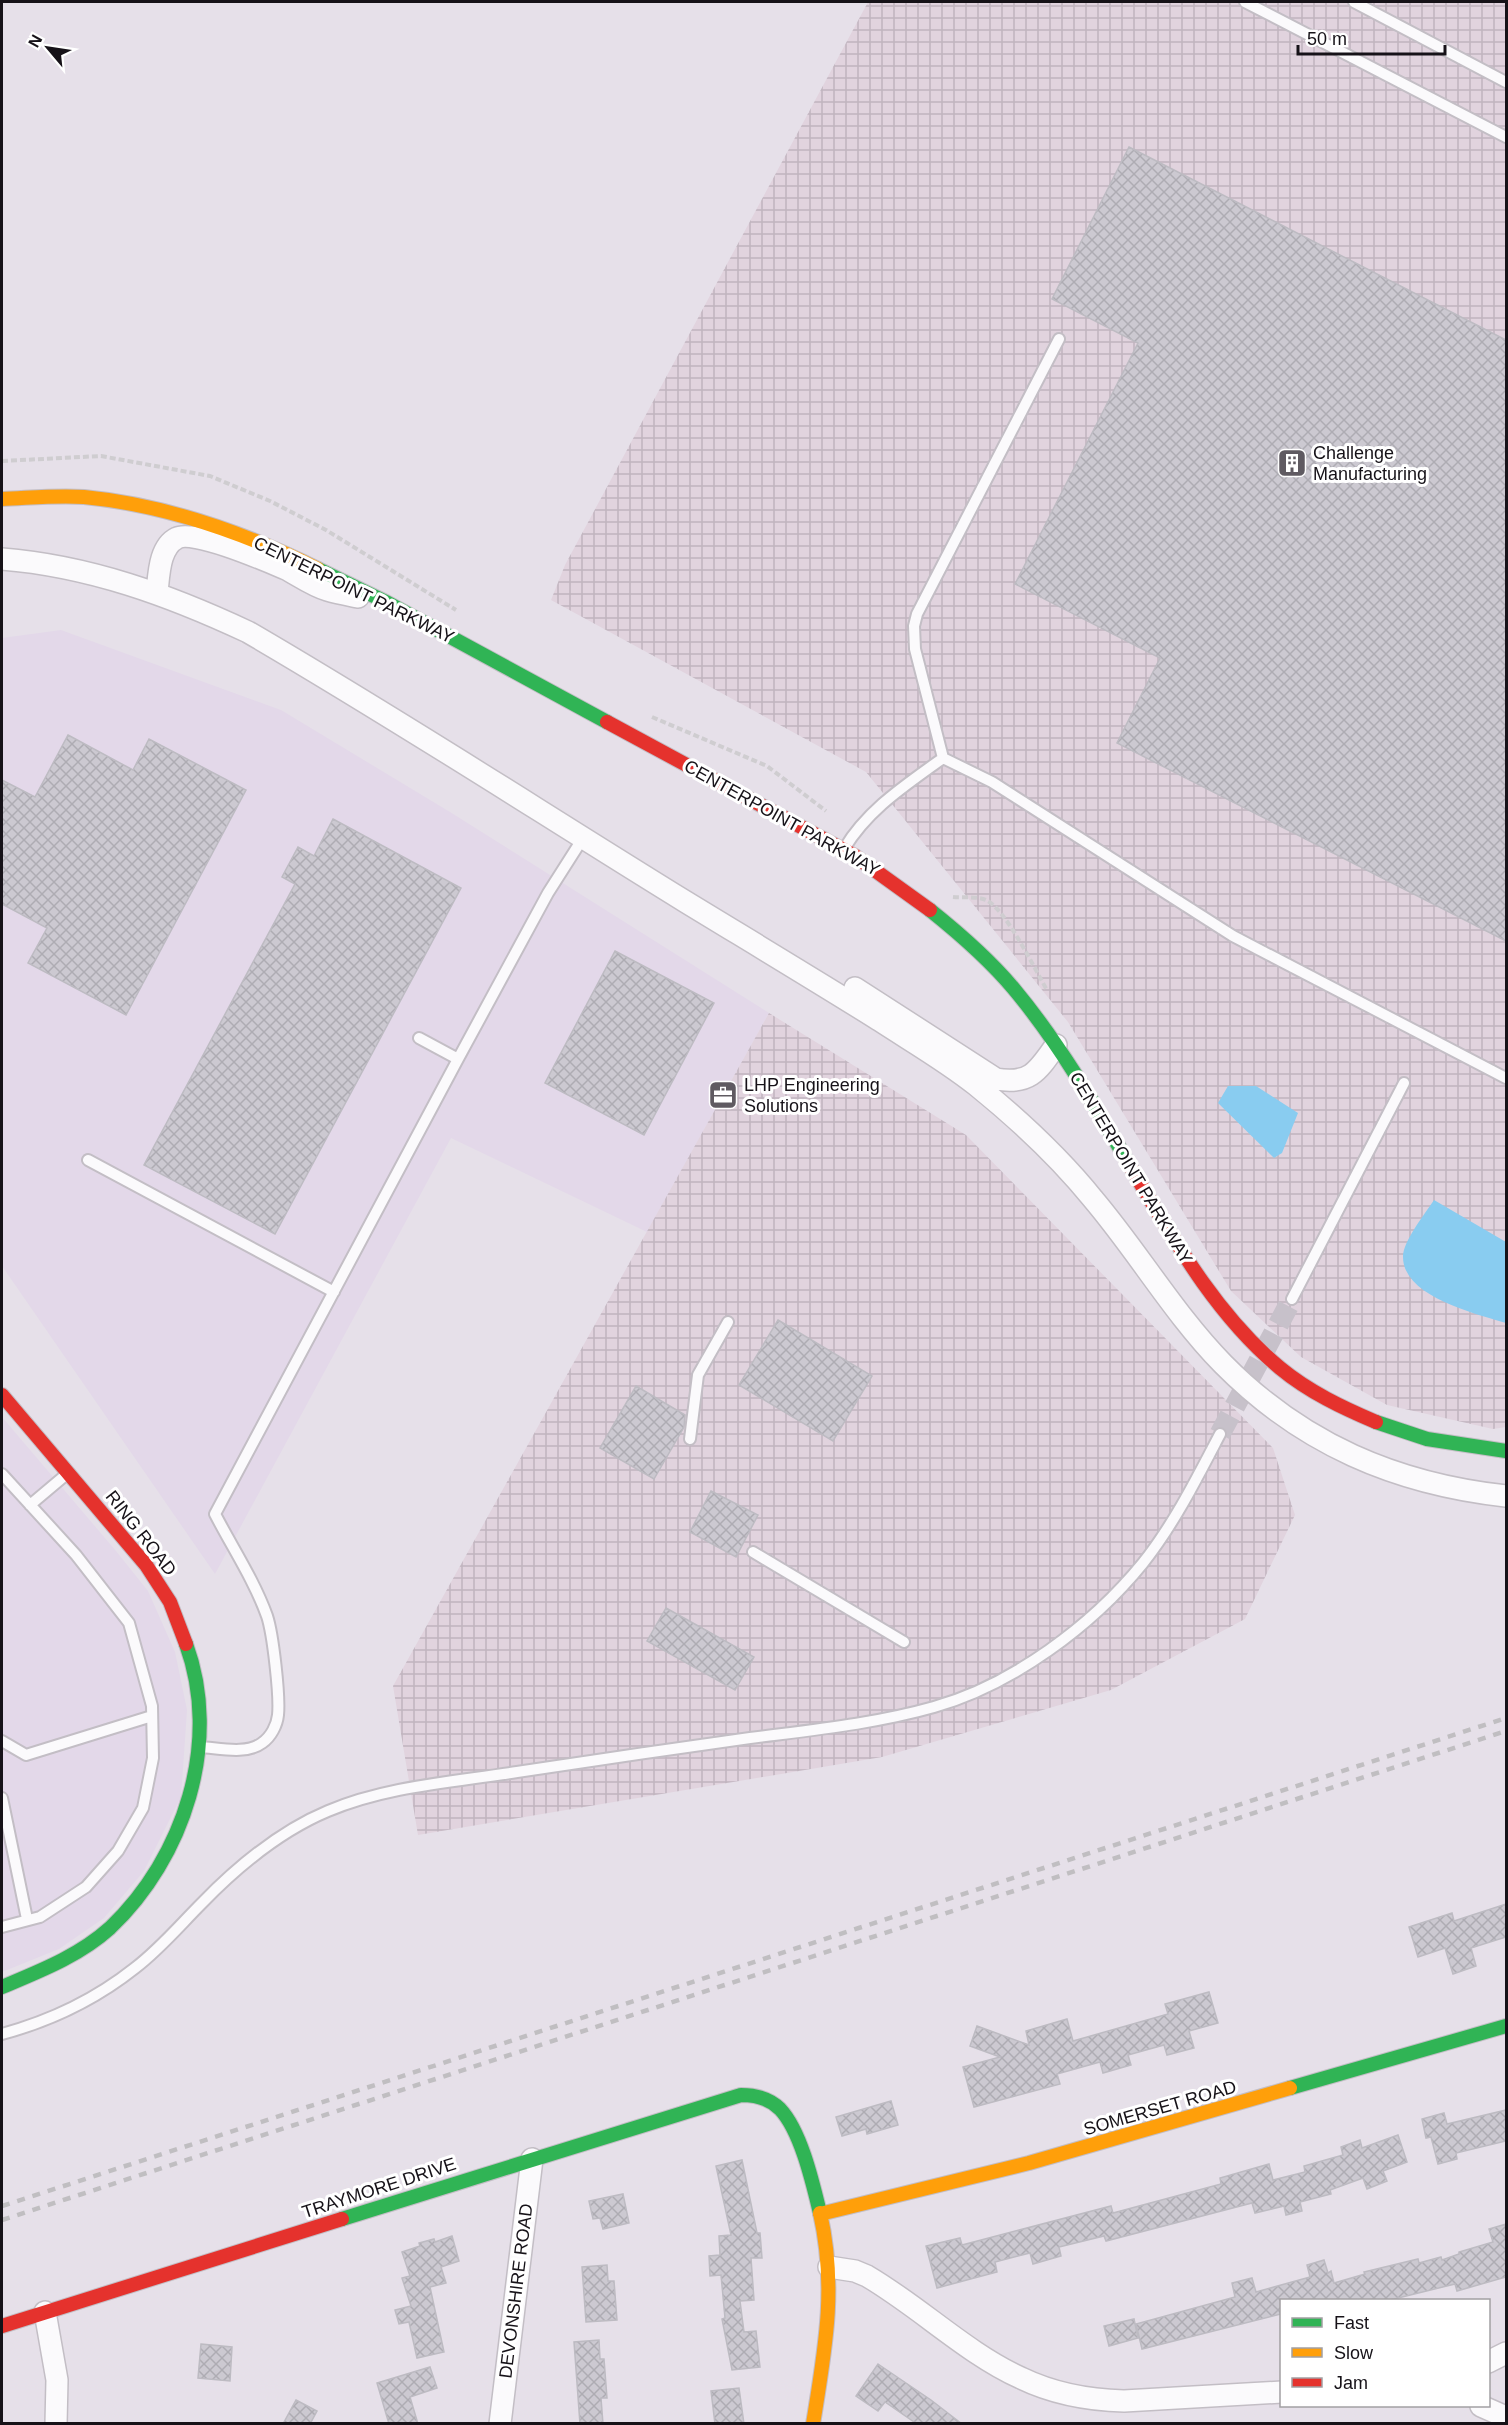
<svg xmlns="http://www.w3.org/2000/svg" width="1508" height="2425" font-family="Arial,sans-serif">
<defs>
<pattern id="industrial-grid" width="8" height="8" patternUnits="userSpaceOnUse" patternTransform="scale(1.5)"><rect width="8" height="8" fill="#e1d3de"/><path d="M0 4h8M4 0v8" fill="none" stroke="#c0b4be"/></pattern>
<pattern id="building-cross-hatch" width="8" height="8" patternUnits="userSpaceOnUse" patternTransform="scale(1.5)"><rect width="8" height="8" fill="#ccc9d1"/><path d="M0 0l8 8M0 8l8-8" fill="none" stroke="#aeacb3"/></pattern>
</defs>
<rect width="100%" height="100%" fill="#e6e0e9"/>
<path fill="#e3d8e9" d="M61 630 281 710 450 812 769 1013 647 1232 451 1138 215 1574 2 1266V638Z
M2 1417 116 1551 148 1591 175 1652 187 1710 181 1797 144 1871 104 1918 59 1949 2 1972Z"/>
<path fill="url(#industrial-grid)" d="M868 2H1506V1427L1493 1429 1387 1405 1301 1357 1231 1291 1068 1022 866 772 551 600 565 565Z
M769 1013 966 1135 1273 1448 1295 1515 1245 1619 1111 1690 882 1757 418 1835 393 1686Z"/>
<path fill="#89ccf0" d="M1228 1086H1256L1298 1113 1282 1153 1274 1158 1218 1103Z
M1434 1200 1506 1242V1323C1477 1314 1403 1297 1403 1257 1403 1241 1425 1214 1434 1200Z"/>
<path fill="url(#building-cross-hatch)" stroke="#bdbbc2" stroke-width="1.5" d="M1129 147 1506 340V941L1117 743 1160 658 1015 584 1138 343 1052 299Z
M68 735 133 770 149 739 246 790 126 1015 28 963 47 928 2 904V780L35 797Z
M333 819 461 888 275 1234 144 1165 295 884 282 877 298 847 314 856Z
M615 951 714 1003 644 1135 545 1083Z
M778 1320 872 1376 833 1441 739 1385Z
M636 1386 685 1415 684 1427 654 1479 600 1448Z
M711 1491 758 1515 736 1557 690 1532Z
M666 1608 754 1657 735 1690 647 1641Z
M1506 1904V1937L1471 1948 1476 1966 1453 1974 1445 1948 1418 1957 1409 1927 1452 1913 1454 1921Z
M1209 1992 1218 2023 1189 2031 1194 2048 1167 2055 1164 2045 1128 2055 1131 2065 1103 2073 1100 2062 1057 2074 1060 2084 974 2107 963 2067 1000 2057 970 2046 977 2026 1029 2045 1026 2031 1067 2019 1073 2041 1168 2014 1165 2004Z
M891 2101 898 2125 867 2134 866 2129 842 2136 836 2117Z
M1506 2110V2141L1456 2153 1457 2159 1438 2164 1431 2137 1426 2138 1422 2119 1444 2113 1447 2124Z
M1398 2135 1407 2162 1383 2171 1387 2181 1367 2189 1363 2178 1330 2190 1331 2194 1300 2202 1302 2211 1286 2215 1284 2206 1255 2213 1252 2203 1106 2241 1104 2236 1059 2247 1061 2256 1033 2264 1030 2253 995 2262 997 2272 937 2288 926 2246 960 2238 962 2245 1111 2206 1113 2213 1221 2184 1220 2178 1269 2164 1273 2180 1305 2172 1304 2166 1343 2155 1341 2147 1360 2140 1362 2148Z
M742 2160 757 2233H760L762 2258H751L754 2300 740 2301 744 2332 756 2331 760 2367 732 2370 722 2319 725 2318 721 2275 710 2276 709 2256 720 2255 719 2236 731 2235 716 2166Z
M623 2194 629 2223 603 2229 600 2218 593 2219 589 2201Z
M1506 2224V2277L1457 2291 1455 2284 1386 2301H1281V2314L1142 2349 1136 2324 1235 2297 1232 2283 1252 2278 1256 2292 1310 2277 1307 2265 1324 2260 1328 2273 1331 2271 1334 2283 1365 2274 1364 2272 1418 2259 1419 2263 1441 2257 1442 2260 1459 2254V2252L1493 2242 1489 2229Z
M452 2236 459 2261 441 2267 446 2283 430 2287 444 2352 417 2358 409 2322 399 2324 395 2310 411 2306 402 2278 410 2276 402 2252 420 2246 419 2243 434 2239 435 2242Z
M607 2265 608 2281H614L617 2320 586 2322 582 2267Z
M1134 2319 1138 2338 1109 2346 1104 2326Z
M599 2340 600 2359H604L607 2398H601L603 2424H580L574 2342Z
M201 2344 232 2347 230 2381 198 2378Z
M878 2364 931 2400 962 2424H917L885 2402 878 2411 856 2396Z
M430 2367 437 2388 410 2397 418 2424H389L377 2383Z
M739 2388 744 2424H715L711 2391Z
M296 2400 317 2411 310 2424H283Z"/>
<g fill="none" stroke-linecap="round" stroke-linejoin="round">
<path stroke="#c7c1ca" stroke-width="21" stroke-dasharray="21 10" stroke-linecap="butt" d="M1220 1434 1292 1299"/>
<g stroke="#c3bec5" stroke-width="14">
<path id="lane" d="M1245 2 1506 137
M1354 2 1506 82
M943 758 915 649 914 626 917 614 1059 339
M844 849C868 809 906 785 943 758L992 782 1233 936 1506 1078
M419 1038 458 1059
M88 1160 334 1292
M1292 1299 1404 1083
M690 1439 698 1375 728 1322
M2 1474 76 1555 129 1623 152 1706 153 1758 143 1808 118 1851 86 1887 40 1917 2 1927
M30 1505 68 1473
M753 1552 904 1642
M2 1741 26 1755 152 1716
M200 1747C219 1748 246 1755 262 1743 271 1737 277 1725 278 1715 280 1696 273 1634 267 1616 254 1580 232 1547 215 1514L458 1059 548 893 583 838
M2 1798 27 1919
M2 2034C50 2021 96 1999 135 1968 160 1949 180 1925 202 1903 238 1866 280 1831 328 1811 387 1786 454 1782 517 1772 595 1760 672 1749 750 1738 812 1730 874 1724 934 1707 1012 1685 1092 1626 1143 1563 1174 1524 1197 1478 1220 1434"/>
</g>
<g stroke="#c3bec5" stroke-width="24">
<path id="street" d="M2 559C89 566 169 595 248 632 396 718 540 812 686 902 750 941 815 980 879 1020 911 1041 946 1061 976 1085 1018 1119 1059 1157 1093 1199 1138 1252 1174 1314 1223 1364 1302 1444 1396 1484 1506 1496
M157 592C159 575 159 547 177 538 194 529 267 561 286 569 299 576 313 586 327 590 337 593 348 595 358 597
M855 988 996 1079C1030 1085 1038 1071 1056 1045
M829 2267 855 2271 867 2276C920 2307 966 2353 1021 2378 1054 2394 1088 2400 1124 2401L1282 2392
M45 2312 57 2380 56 2424
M1488 2362 1506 2353
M1481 2406 1506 2417
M500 2424 532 2159"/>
</g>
<g stroke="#c3bec5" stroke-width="16">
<path id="fast" d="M318 569 386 602 607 722
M930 910C960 934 989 959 1014 989 1059 1043 1095 1105 1130 1166
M1376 1422 1427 1439 1506 1451
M2 1987C40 1971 79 1956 110 1928 184 1858 222 1742 186 1644
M1290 2088 1506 2026
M342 2219 741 2095C755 2095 770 2099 780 2109 801 2131 813 2184 820 2213"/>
</g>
<g stroke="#c3bec5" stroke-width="16">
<path id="slow" d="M2 499C29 498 57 495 84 497 166 505 245 533 318 569
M820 2214 1029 2163 1290 2088
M813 2424C825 2350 837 2287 820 2213"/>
</g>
<g stroke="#c3bec5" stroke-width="16">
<path id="jam" d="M607 722 855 856 930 910
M1130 1166C1173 1238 1215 1314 1280 1368 1309 1392 1343 1408 1376 1422
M2 1395 146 1565 170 1602 186 1644
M2 2326 342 2219"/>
</g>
<path stroke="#cfcdd0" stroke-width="4" stroke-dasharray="6 3" stroke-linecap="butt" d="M2 461 101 456 210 476 270 501 326 530 456 610
M652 717 767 766 826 811
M953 897C963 898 977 896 986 900 1006 909 1035 970 1047 990"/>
<use href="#lane" stroke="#fbfafc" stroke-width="10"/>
<use href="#street" stroke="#fbfafc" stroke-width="21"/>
<use href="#fast" stroke="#30b455" stroke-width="14"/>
<use href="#slow" stroke="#ff9f0a" stroke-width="14"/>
<use href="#jam" stroke="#e5322d" stroke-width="14"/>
<path stroke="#c0bec1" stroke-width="4.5" stroke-dasharray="8 8" stroke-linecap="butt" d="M2 2206 1506 1718
M2 2220 1506 1731"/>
</g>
<defs>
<g id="building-square" transform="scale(1.5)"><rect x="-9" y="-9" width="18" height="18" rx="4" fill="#5f5a61" stroke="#fff"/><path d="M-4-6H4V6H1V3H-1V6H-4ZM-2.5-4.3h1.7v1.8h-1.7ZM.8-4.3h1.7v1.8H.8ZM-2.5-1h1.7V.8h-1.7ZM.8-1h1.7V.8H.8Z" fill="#fff"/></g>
<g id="office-square" transform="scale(1.5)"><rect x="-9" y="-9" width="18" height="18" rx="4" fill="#5f5a61" stroke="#fff"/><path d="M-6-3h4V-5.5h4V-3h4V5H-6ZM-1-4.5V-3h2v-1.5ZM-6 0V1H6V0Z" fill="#fff"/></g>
</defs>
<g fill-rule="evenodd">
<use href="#building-square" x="1292" y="463"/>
<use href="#office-square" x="723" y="1095"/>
</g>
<g text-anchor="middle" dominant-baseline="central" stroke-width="6" stroke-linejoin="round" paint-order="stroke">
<g font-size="18" fill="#161218" stroke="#fff" text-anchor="start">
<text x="1313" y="453">Challenge<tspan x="1313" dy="21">Manufacturing</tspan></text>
<text x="744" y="1085">LHP Engineering<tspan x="744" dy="21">Solutions</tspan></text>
</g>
<g font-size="18" fill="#161218" stroke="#fff">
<text transform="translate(354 590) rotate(26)">CENTERPOINT PARKWAY</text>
<text transform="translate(782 818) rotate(29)">CENTERPOINT PARKWAY</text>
<text transform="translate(1131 1168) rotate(59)">CENTERPOINT PARKWAY</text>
<text transform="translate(141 1533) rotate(52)">RING ROAD</text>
<text transform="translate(1160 2108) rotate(-16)">SOMERSET ROAD</text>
<text transform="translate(379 2188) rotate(-18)">TRAYMORE DRIVE</text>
<text transform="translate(516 2291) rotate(-83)">DEVONSHIRE ROAD</text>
</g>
</g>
<rect width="1508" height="2425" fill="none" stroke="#161218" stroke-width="6"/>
<rect x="1280" y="2299" width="210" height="108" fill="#ffffff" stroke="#a2a0a3" stroke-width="1.5"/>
<rect x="1292" y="2318" width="30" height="9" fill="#30b455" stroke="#a2a0a3" stroke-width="1.5"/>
<text x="1334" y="2329" font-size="18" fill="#161218">Fast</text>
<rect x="1292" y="2348" width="30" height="9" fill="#ff9f0a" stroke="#a2a0a3" stroke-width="1.5"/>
<text x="1334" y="2359" font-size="18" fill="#161218">Slow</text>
<rect x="1292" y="2378" width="30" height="9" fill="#e5322d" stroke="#a2a0a3" stroke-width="1.5"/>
<text x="1334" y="2389" font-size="18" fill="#161218">Jam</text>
<g transform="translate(48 48) rotate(299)" stroke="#ffffff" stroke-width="4.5" paint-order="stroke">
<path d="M0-4.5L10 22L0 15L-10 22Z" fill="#161218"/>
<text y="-9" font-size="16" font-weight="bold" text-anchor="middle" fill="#161218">N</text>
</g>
<path d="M1298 45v9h147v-9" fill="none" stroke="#161218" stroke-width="3"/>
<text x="1307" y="45" font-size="18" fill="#161218" stroke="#ffffff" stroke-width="4.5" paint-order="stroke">50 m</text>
</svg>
